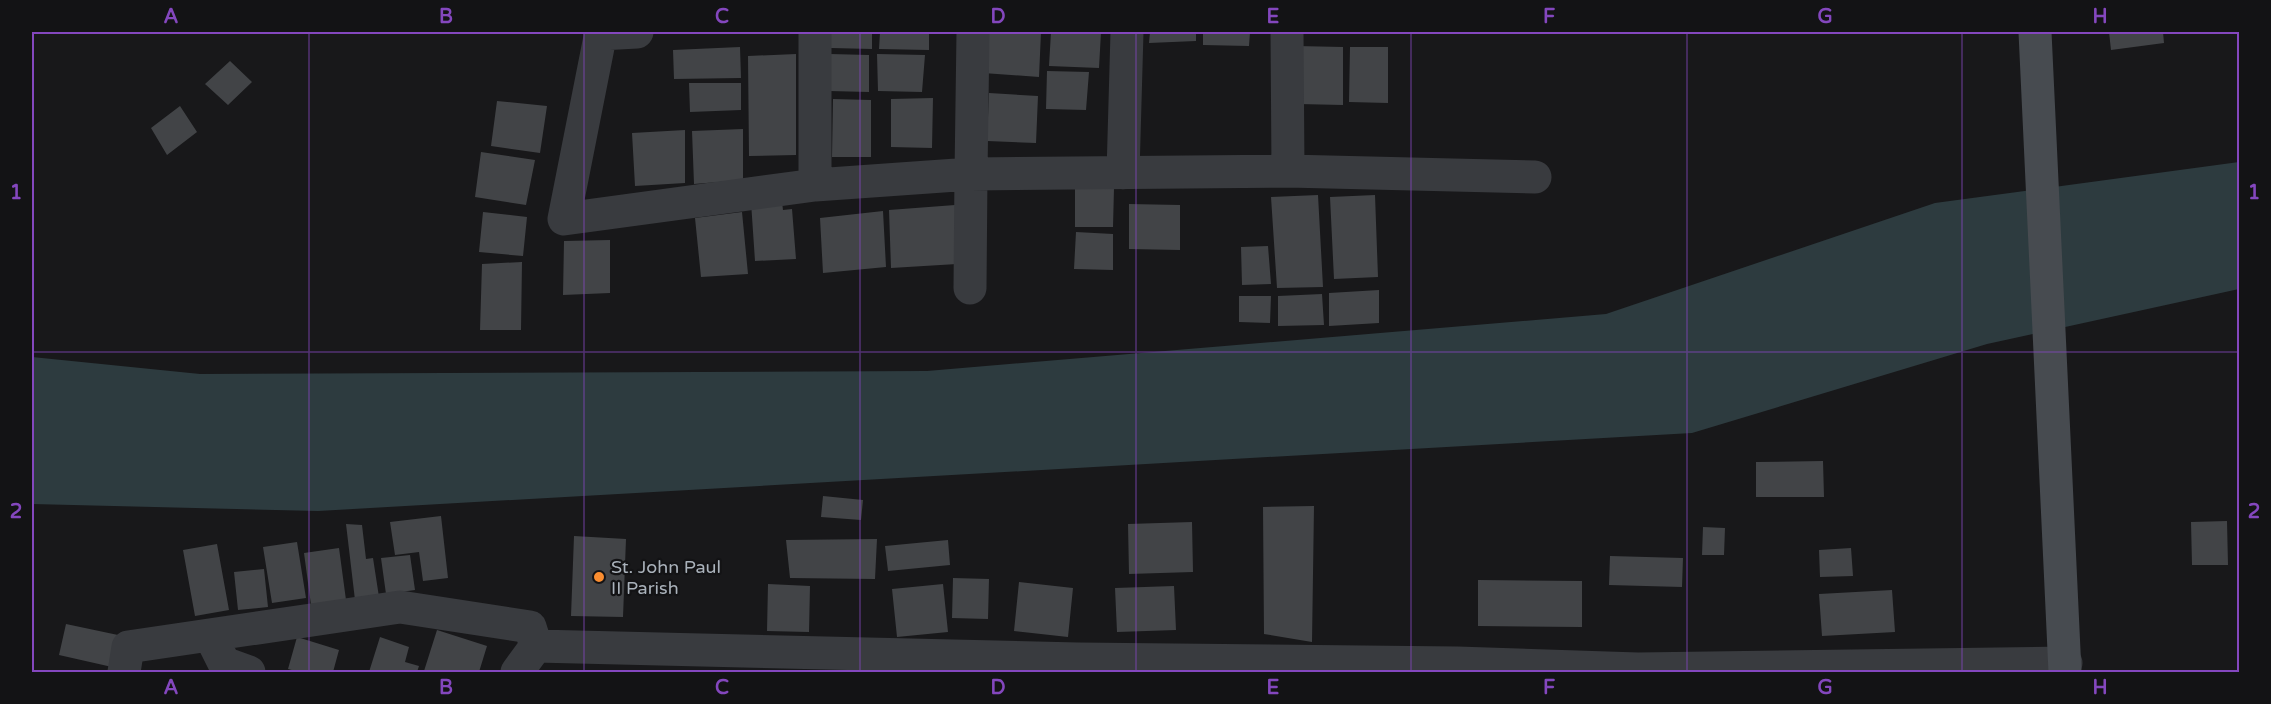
<svg xmlns="http://www.w3.org/2000/svg" width="2271" height="704" font-family="'Varela Round',sans-serif">
<rect width="100%" height="100%" fill="#18181a"/>
<path fill="#2d3b3f" d="M2239 162V289L1987 344 1692 433 318 511 32 504V357L200 374 927 371 1606 314 1935 203Z"/>
<path fill="#424447" d="M831 32H872V49L831 48Z
M880 32H929V50L879 49Z
M985 32H1041L1039 77 983 73Z
M1051 32H1101L1099 68 1049 66Z
M1150 32H1196V41L1149 43Z
M1203 32H1250L1249 46 1203 45Z
M2109 32H2163L2164 43 2111 50Z
M1296 46 1343 47V105L1298 104Z
M740 47 741 78 674 79 673 50Z
M1350 47H1388V103L1349 102Z
M796 54V155L749 156 748 56Z
M830 54 869 55V92L829 91Z
M877 54 925 55 922 92 878 91Z
M230 61 252 82 228 105 205 84Z
M1047 71 1089 72 1086 110 1046 109Z
M689 83H741V110L690 112Z
M989 93 1038 96 1036 143 987 141Z
M933 98 932 148 891 147V99Z
M833 99 871 100V157H832Z
M497 101 547 106 540 153 491 146Z
M180 106 197 132 167 155 151 128Z
M743 129V180L694 184 692 131Z
M685 130V183L635 186 632 133Z
M481 152 535 160 526 205 475 197Z
M1075 187 1114 188 1113 227H1075Z
M1318 195 1323 287 1277 288 1271 197Z
M1375 195 1378 277 1334 279 1330 197Z
M751 202H782L783 210 792 209 796 259 755 261Z
M1129 204 1180 205V250L1129 249Z
M955 205 957 264 891 268 889 210Z
M883 211 886 267 823 273 820 218Z
M483 212 527 217 523 256 479 252Z
M742 212 748 274 701 277 695 218Z
M1076 232 1113 234V270L1074 269Z
M610 240V293L563 295 564 241Z
M1268 246 1271 284 1242 285 1241 247Z
M522 262 521 330H480L482 264Z
M1379 290V323L1329 326V293Z
M1322 294 1324 325 1278 326V296Z
M1239 296H1271L1270 323 1239 322Z
M1823 461 1824 497H1756V462Z
M823 496 863 500 861 520 821 517Z
M1314 506 1312 642 1264 634 1263 507Z
M441 516 448 578 423 581 419 552 395 555 390 522Z
M2227 521 2228 565H2192L2191 522Z
M1192 522 1193 572 1129 574 1128 524Z
M346 524 362 525 366 559 373 558 379 597 355 600Z
M1703 527 1725 528 1724 555H1702Z
M574 536 626 539 623 617 571 616Z
M877 539 875 579 790 578 786 540Z
M948 540 950 565 888 571 885 546Z
M297 542 306 598 272 603 263 547Z
M217 544 229 610 195 616 183 550Z
M339 548 346 600 311 605 304 553Z
M1851 548 1853 576 1820 577 1819 550Z
M410 555 415 590 386 594 381 558Z
M1610 556 1683 558 1682 587 1609 585Z
M264 569 268 607 238 610 234 572Z
M953 578 989 579 988 619 952 618Z
M1478 580 1582 581V627L1478 626Z
M1019 582 1073 588 1068 637 1014 631Z
M768 584 810 586 809 632 767 631Z
M943 584 948 632 897 637 892 589Z
M1174 586 1176 630 1117 632 1115 588Z
M1892 590 1895 632 1822 636 1819 594Z
M66 624 118 635 112 667 59 655Z
M437 630 487 646 479 672 424 671Z
M297 637 339 650 333 672H299L288 669Z
M380 637 409 647 405 662 419 666 417 672H369Z"/>
<g fill="none" stroke-linecap="round" stroke-linejoin="round">
<path stroke="#393b3f" stroke-width="33" d="M601 32 564 219 815 185 971 174 973 32
M1287 32 1288 171
M600 34 637 32
M1123 173 1127 32
M815 185V32
M970 288 971 174 1288 171 1535 177
M210 635 224 663 249 672
M124 672 128 647 400 607 530 627 536 646
M517 672 536 646 1078 659 1457 663 1638 669 2066 663"/>
<path stroke="#474b50" stroke-width="33" d="M2035 32 2065 672"/>
</g>
<path fill="none" stroke="#8447be" stroke-width="1.5" stroke-opacity="0.55" d="M309 32V672M584 32V672M860 32V672M1136 32V672M1411 32V672M1687 32V672M1962 32V672M32 352H2240"/>
<circle fill="#fa8d30" stroke="#131315" stroke-width="2" cx="599" cy="577" r="6"/>
<g text-anchor="middle" dominant-baseline="central" stroke-width="4.5" stroke-linejoin="round" paint-order="stroke">
<g font-size="18" fill="#aab2bb" stroke="#131315" text-anchor="start">
<text x="611" y="567">St. John Paul<tspan x="611" dy="21">II Parish</tspan></text>
</g>
</g>
<rect width="2271" height="704" fill="none" stroke="#131315" stroke-width="66"/>
<rect x="33" y="33" width="2205" height="638" fill="none" stroke="#8447be" stroke-width="2"/>
<g font-size="20" text-anchor="middle" font-weight="bold" fill="#8447be">
<text x="171" y="23">A</text>
<text x="446" y="23">B</text>
<text x="722" y="23">C</text>
<text x="998" y="23">D</text>
<text x="1273" y="23">E</text>
<text x="1549" y="23">F</text>
<text x="1825" y="23">G</text>
<text x="2100" y="23">H</text>
<text x="16" y="199">1</text>
<text x="2254" y="199">1</text>
<text x="16" y="518">2</text>
<text x="2254" y="518">2</text>
<text x="171" y="694">A</text>
<text x="446" y="694">B</text>
<text x="722" y="694">C</text>
<text x="998" y="694">D</text>
<text x="1273" y="694">E</text>
<text x="1549" y="694">F</text>
<text x="1825" y="694">G</text>
<text x="2100" y="694">H</text>
</g>
</svg>
